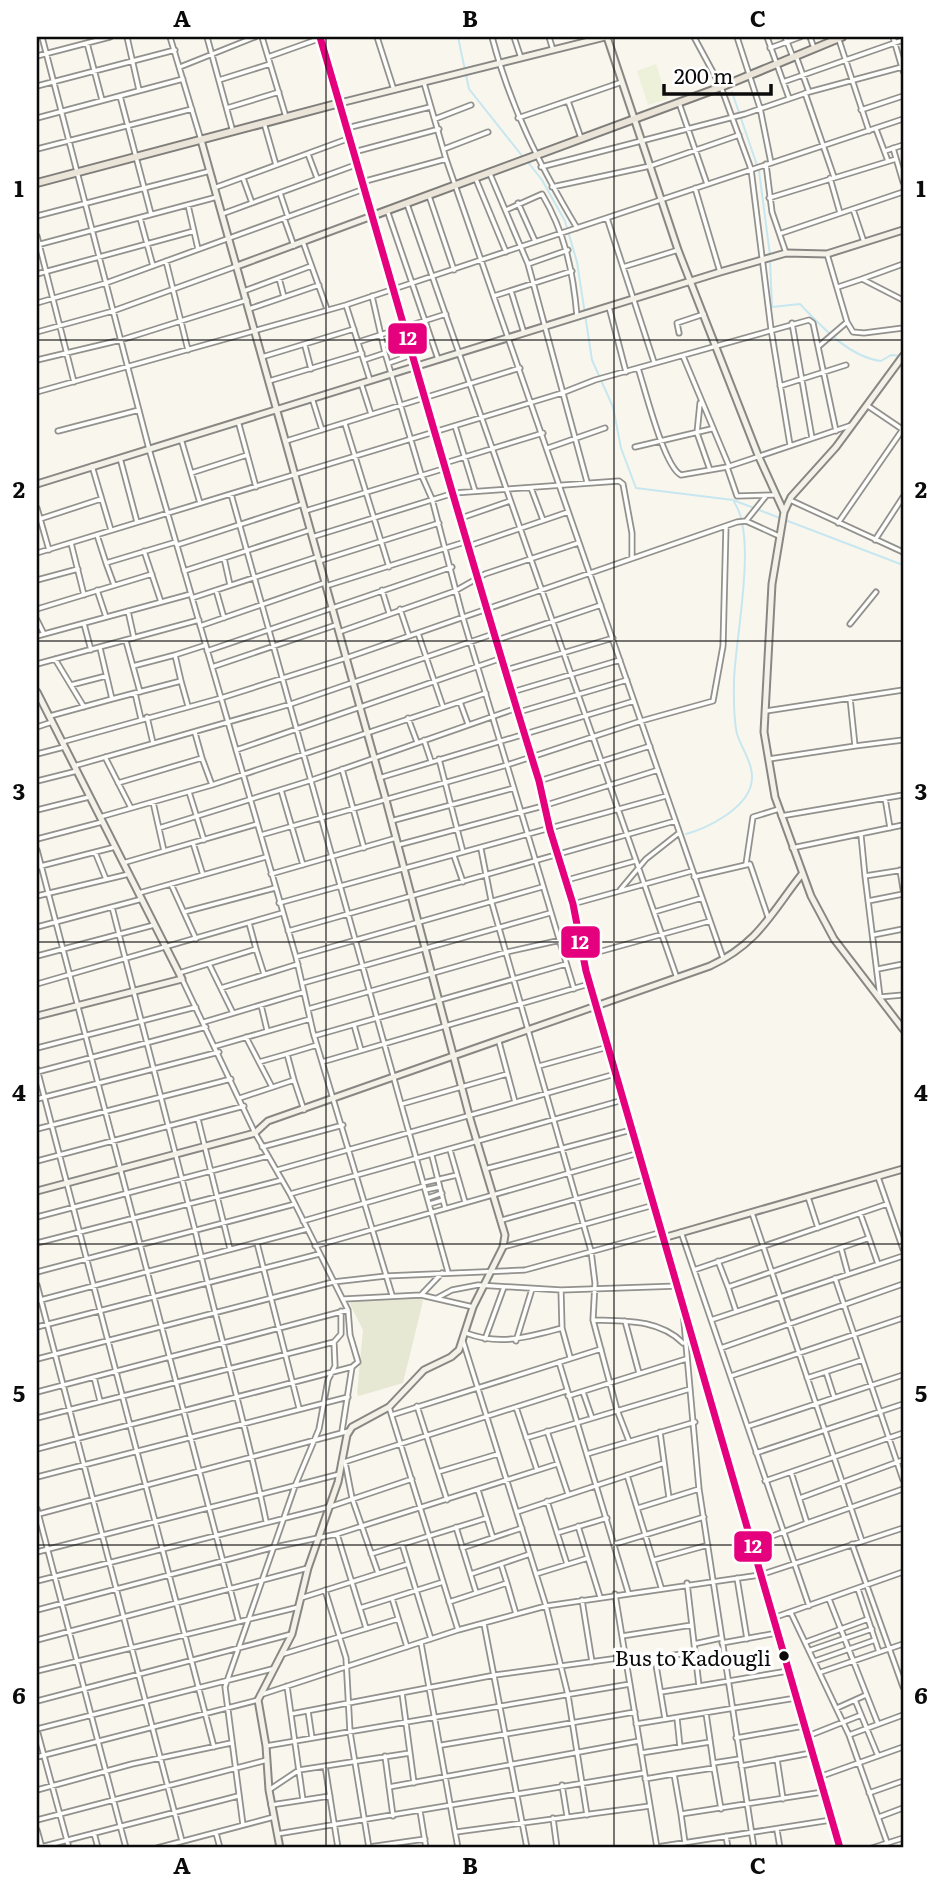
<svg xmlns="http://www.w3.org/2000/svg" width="940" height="1885" font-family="Literata,serif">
<rect width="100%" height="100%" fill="#f9f6ee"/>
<path fill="#e6e8d3" d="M421 1297 423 1301 403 1383 359 1396 357 1394 363 1330 350 1304 353 1299Z"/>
<path fill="#edf1d9" d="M656 64 667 99 648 105 637 71Z"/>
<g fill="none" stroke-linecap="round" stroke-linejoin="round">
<path stroke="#c7e7f0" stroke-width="2" d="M458 37 469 89 523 157
M732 92 759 171 770 255
M527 161 542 180 565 221 577 262 592 360 613 407 621 448 636 488 733 500 903 565
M770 260 772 307 800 304C822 327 849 357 881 361L891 355 902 356
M686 834C708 828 745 809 751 785 756 767 742 750 737 734 733 717 734 698 734 681 735 639 758 536 734 502"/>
<g stroke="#92918d" stroke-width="7">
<path id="street" d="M42 37 149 449 296 957 313 1032 392 1295
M127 37 139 90
M170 37 201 140
M207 37 233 132
M262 37 286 117
M377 37 394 90
M492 37C510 106 540 166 577 228
M514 37 521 58
M549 37 553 50
M694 37 721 87 751 169 771 329 790 445
M737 37 760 108 771 163
M767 37 789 98
M785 37 793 57
M810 37 814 48
M893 37 903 71
M839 40 869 131
M87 43 102 100
M770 48 800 37
M37 56 110 37
M796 56 809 92
M268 57 324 37
M180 67 255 37
M219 80 270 64
M783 82 903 40
M424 83 446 159 723 958
M37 86 175 50
M805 93 834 177
M120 96 151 214
M568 101 581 138
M679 103 707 184
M227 108 279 92
M861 110 903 96
M37 118 183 79
M518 118 622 82
M435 119 471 105
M264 123 276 165
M347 128 430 107
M876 129 888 161
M893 148 903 182
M37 149 192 109
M444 149 488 132
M885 151 903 145
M354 152 439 129
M308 154 317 178
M766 164 772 212 786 253
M541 167 745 114 809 92 902 67
M490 174 528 264 587 482
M475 177 506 252
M243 178 252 203
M830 178 840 213
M362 182 446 159
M552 187 650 166 739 135
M214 188 350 138
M695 188 720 272
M280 193 288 217
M429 196 454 270
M769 198 896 159
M518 203 535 241
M407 204 677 978
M188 205 198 249
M853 209 864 242
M387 210 438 359
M506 210 542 194C565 233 573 271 577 316
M222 214 358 164
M37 216 210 171
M140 218 153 266
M284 218 294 246
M607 218 654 362
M782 233 903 192
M37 236 74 382
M303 242 327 309
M37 245 217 197
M827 254 847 322 853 332 864 333 903 328
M166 261 188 350
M528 264 568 250
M903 264 862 279 903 300
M623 267 678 250
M37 274 194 231
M279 278 284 297
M838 287 862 279
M244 291 311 266
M511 291 524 333
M372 296 385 353 421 474 432 499 463 618 574 989
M494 296 572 271
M37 303 106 283 364 189
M346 305 370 380
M609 307 626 372
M249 309 319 285
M792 323 812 438
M37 332 113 311 237 266
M679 333 677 323 704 314
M358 342 446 314
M384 345 397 342 402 357
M305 346 311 369
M819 346 847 322
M683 356 729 466
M262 357 354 329
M37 360 121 340 247 300
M364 360 385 353
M389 363 414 354
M638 368C645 389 664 467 681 475L727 467 852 425
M269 381 362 353
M361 383 371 414
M780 386 846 365
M37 392 346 305 903 119
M312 398 322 430
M700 403 697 433 710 470
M868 406 902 429
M238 421 256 487
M345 424 389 567
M455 426 475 491
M58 431 139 410
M181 439 200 503
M286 441 520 368
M635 447 711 429
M548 448 605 428
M120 458 137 522
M445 463 543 433
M92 466 111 530
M727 467 737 496 774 495
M191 473 247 455
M531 488 543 520
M231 494 377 1018 566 964
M790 500 903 552
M37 508 49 550
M305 511 446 468
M461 518 510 501
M40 519 101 499
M746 521 766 496
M838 523 903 429
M97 535 106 563 176 542
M312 537 454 493 619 481 623 484 632 533V557
M875 540 903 497
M71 543 84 595
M177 545 303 504
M469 546 568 512
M144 551 161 602
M37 553 562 393 595 380 809 320 813 323 836 431
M224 558 230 585
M319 561 439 523
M106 563 114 585
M184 571 310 530
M37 580 78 569
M326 586 468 541
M97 590 106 617
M216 590 224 618
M382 590 389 613
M192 598 317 557
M37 609 152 574
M400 609 409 636
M128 611 134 638
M37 620 44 634
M84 624 91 650
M850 624 876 592
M200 626 324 583
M339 632 455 591 485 574 578 543
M418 633 443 707
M37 636 191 594
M497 640 601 605
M126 641 140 692
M207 651 452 567
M55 659 84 707
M37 664 199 620
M133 666 175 655
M212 667 336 625
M506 670 613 638
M181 681 188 706
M71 685 106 676
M512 692 620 660
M135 693 141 719
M112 699 181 681 175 655 206 645
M460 702 468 724
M766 711 903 690
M519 712 627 680
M50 716 112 699 100 648
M147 717 153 743
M408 718 417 742
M37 727 52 722
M195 733 202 758
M424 740 431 761
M62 742 221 698 346 658 737 522 746 521 779 536
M855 746 903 740
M236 750 502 658
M37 754 64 747
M105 757 131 808
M439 759 463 852
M769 759 855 746 850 698
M74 766 291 704 493 634
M342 769 364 848
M379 778 634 701
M37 781 77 771
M539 781 650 746
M118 783 202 758 212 785
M281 790 303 865
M189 792 204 840
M885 798 890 828
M153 802 164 851
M37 810 89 797
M781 816 903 795
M100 817 212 785 486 693
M391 821 514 788
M159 828 312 780 517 708
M261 835 507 765 641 721 713 701 723 646 726 526
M861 835 865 876
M37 839 102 822
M193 843 203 875
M398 845 543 806 658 770
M792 848 903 825
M481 849 491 900 591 1251 595 1283 593 1320 617 1410 629 1441
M37 850 238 1619
M95 852 106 879
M454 856 463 882
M123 863 257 824
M746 864 753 817 779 809
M37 867 115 847
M900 870 903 889
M271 874 396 838
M694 877 750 864 768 917
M567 880 635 861
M171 884 196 939
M620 890 646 859 679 833
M139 893 266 857
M37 896 129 874
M868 901 903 894
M279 903 666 796
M573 904 692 871
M112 907 195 1230C217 1327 246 1423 266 1521
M184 912 275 888
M654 912 702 898
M37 927 142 899
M288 931 675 821
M873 935 903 929
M256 949 264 974
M37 956 154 925
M584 956 710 921
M296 957 542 887
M209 964 233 1013
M878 969 903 964
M179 973 256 949 249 923
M303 983 550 913
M37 984 282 913
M221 988 298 964
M880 997 865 876 903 870
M880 997 903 995
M261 1005 267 1030
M308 1009 507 952 579 936
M204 1022 304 992
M354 1025 361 1050
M314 1036 377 1018 448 1272
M246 1037 272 1087
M499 1042 515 1102
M216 1046 310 1019
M37 1048 196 1007
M259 1062 287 1054
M322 1062 589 984
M539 1066 608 1047
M37 1069 214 1747
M37 1072 206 1027
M294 1080 287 1054 317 1045
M240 1098 294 1080 304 1110
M37 1099 219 1052
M402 1104 507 1074
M198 1119 230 1249
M37 1129 231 1079
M262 1147 343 1125
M450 1150 465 1202
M432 1156 445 1208
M37 1161 244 1106
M485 1169 631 1130
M277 1170 615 1074
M878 1177 903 1249
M423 1183 457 1175
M425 1190 439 1187
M290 1194 623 1100
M808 1197 818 1228
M428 1198 442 1193
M430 1204 443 1200
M752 1213 862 1541
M37 1217 268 1156
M502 1220 647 1179
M303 1221 424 1186
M681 1232 809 1606
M869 1238 878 1264
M37 1243 282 1180
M257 1243 299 1408
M315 1246 639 1153
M503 1247 654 1205
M841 1248 848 1274
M718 1261 728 1287 869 1238 860 1213
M694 1270 887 1204
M37 1272 295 1204
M835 1278 903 1480
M37 1285 182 1841
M728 1287 736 1311
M561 1290 562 1328 570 1357
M421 1295 442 1273
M437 1298 452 1290 478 1285 561 1290 678 1286
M344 1299 421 1295 473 1307
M37 1301 307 1229
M683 1311 699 1489 754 1848
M593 1320C625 1321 659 1319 683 1343
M711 1320 903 1256
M625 1321 639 1373
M37 1327 319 1254
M466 1333C500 1346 528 1337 562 1328
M485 1339 504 1287
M463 1341 546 1606 568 1695 587 1815
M516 1341 532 1289
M721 1348 903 1284
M37 1359 333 1282 386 1276 525 1270 662 1232
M559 1362 628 1592
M826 1372 834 1397
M731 1376 903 1318
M94 1377 100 1401
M807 1378 862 1360
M37 1392 348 1310 290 1194 255 1133 182 979
M583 1392 592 1418
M568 1396 686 1359
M417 1406 447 1500
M389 1407 458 1630
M516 1407 537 1470
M392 1415 601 1349
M37 1418 334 1342 341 1334V1311
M749 1426 903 1375
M342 1431 352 1367 358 1362 350 1335 348 1310
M547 1431 568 1494
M660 1432 669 1498
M526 1438 690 1389
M37 1449 352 1367
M756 1453 903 1404
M587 1454 695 1422
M345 1462 352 1498 378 1573
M341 1463 566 1391
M438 1472 498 1454
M791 1472 903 1433
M627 1475 661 1587
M37 1477 348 1397
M478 1490 493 1538
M800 1498 903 1460
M547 1501 567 1564
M638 1508 699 1489
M37 1509 126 1848
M517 1512 664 1463
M39 1514 349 1431
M807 1523 903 1489
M578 1526 600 1597
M456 1527 476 1592
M557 1533 607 1518
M337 1534 366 1628
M402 1544 431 1639
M615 1544 704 1517
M751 1544 807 1523 791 1472 765 1481
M852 1544 903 1687
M462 1548 522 1528
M37 1552 340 1474
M371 1554 487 1518
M654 1560 708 1545
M471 1574 530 1554
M536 1574 588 1558
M737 1578 747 1639
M37 1581 329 1507 412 1479
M507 1583 516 1614
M687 1583 699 1686 788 1671
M858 1589 879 1652
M325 1590 346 1658 350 1732 369 1848
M615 1594 657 1848
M301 1598 408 1564
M392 1598 407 1647
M829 1599 878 1724
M582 1600 592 1662
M449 1602 507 1583 501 1564
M360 1608 443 1582
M37 1610 275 1547 337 1534 557 1464
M791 1613 849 1735 889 1848
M773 1618 903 1572
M484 1624 527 1848
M622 1636 692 1625
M37 1640 308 1568
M806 1642 868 1619
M421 1643 458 1848
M722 1643 777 1633
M694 1644 721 1638
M811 1650 872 1629
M283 1654 398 1619
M655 1659 665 1719
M815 1661 875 1640
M626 1662 695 1652
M37 1671 299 1607
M821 1672 903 1644
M287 1686 303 1800
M661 1692 699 1686
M260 1695 458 1630 546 1606 760 1575 903 1528
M855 1700 878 1756
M37 1701 292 1634
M837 1708 866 1695
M308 1711 312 1738
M706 1713 714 1768
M291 1714 495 1675 626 1657
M677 1718 680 1747
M636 1724 796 1698
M37 1729 272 1669
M37 1730 69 1848
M849 1735 903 1715
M808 1736 861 1715
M736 1738 804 1726
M442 1745 635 1712
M266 1746 630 1684
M410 1753 414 1783
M641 1753 710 1742
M385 1756 393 1816
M37 1757 258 1700
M777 1759 783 1799
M713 1763 739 1759
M325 1766 338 1848
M741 1766 811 1753
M674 1774 714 1768 721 1809
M819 1777 903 1747
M645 1779 674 1774 681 1814
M562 1785 567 1816
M389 1787 639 1741
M37 1790 132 1764 231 1743
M269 1790 299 1770 410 1753 402 1693
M869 1793 903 1781
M271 1805 330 1796
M420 1811 426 1848
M879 1817 903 1808
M553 1818 557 1848
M37 1820 267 1760
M243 1825 225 1687 295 1486 319 1429 328 1380 335 1366 334 1342
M37 1830 42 1848
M777 1830 780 1848
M456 1832 650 1806
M94 1833 98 1848
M216 1833 220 1848
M277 1834 644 1773
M726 1836 728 1848
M685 1843 681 1814 823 1792
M369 1847 425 1839
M657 1847 831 1820
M37 1848 238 1796
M157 1848 274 1817
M872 1848 903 1838"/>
</g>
<g stroke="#898784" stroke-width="9">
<path id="secondary" d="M320 37 340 103 605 37
M607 37 678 250 758 455 784 512
M201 140 386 800 469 1115 505 1235 503 1247 473 1307 459 1350 451 1357 424 1370 389 1407 352 1427 347 1435 338 1482 308 1568 292 1634 258 1700 266 1746 269 1790 280 1848
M237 266 372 216C428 404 480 593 539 781L550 830 573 904 586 971 840 1848
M903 356 836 447 791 497 784 512 772 584 764 732 775 797 811 896 834 939 903 1029
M37 484 720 272 786 253 827 254 903 230
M37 692 182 979 37 1016
M37 1191 255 1133 268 1121 710 966C759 943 771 913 802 874
M663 1238 903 1169"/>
</g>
<g stroke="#7f7e7a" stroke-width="10">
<path id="primary" d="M37 183 340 103 372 216 721 87 842 37"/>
</g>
<use href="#street" stroke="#fefefc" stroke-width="3.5"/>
<use href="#secondary" stroke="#f4f1e8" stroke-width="5"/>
<use href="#primary" stroke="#eae4d9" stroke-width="6"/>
<g stroke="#fff" stroke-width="12">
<path id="bus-1" d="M320 37C393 285 462 534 539 781L550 830 573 904 586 971 840 1848"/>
</g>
<use href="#bus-1" stroke="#e5007d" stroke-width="7"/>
</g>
<path fill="none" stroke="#0b0b0b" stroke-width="2" stroke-opacity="0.55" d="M326 37V1848M614 37V1848M37 340H903M37 641H903M37 942H903M37 1244H903M37 1545H903"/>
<circle fill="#0b0b0b" stroke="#fff" stroke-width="2.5" cx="784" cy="1656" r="6"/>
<g text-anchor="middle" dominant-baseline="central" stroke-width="7" stroke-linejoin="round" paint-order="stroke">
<g font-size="21" fill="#0b0b0b" stroke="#fff" text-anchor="end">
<text x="771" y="1656">Bus to Kadougli</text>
</g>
</g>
<g stroke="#fff" stroke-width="2.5">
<rect x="387" y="322" width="41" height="33" rx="7" fill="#e5007d"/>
<rect x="560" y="925" width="41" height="34" rx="7" fill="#e5007d"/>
<rect x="733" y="1530" width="40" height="33" rx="7" fill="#e5007d"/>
</g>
<g font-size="19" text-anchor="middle" font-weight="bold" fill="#fff">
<text x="408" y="345">12</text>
<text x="580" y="949">12</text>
<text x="753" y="1553">12</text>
</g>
<rect width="940" height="1885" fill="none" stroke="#ffffff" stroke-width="77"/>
<path d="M664 84v10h107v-10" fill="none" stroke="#0b0b0b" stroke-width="3.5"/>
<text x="674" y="84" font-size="21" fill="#0b0b0b" stroke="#ffffff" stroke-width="5" paint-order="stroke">200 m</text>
<rect x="38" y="38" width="864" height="1808" fill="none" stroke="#0b0b0b" stroke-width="2.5"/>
<g font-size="23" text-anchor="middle" font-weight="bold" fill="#0b0b0b">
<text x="182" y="27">A</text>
<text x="470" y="27">B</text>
<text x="758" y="27">C</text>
<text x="19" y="197">1</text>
<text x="921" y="197">1</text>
<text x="19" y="498">2</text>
<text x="921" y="498">2</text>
<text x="19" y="800">3</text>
<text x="921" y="800">3</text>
<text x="19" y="1101">4</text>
<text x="921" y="1101">4</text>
<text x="19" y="1402">5</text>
<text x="921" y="1402">5</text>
<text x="19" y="1704">6</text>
<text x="921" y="1704">6</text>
<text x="182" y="1874">A</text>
<text x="470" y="1874">B</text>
<text x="758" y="1874">C</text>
</g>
</svg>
